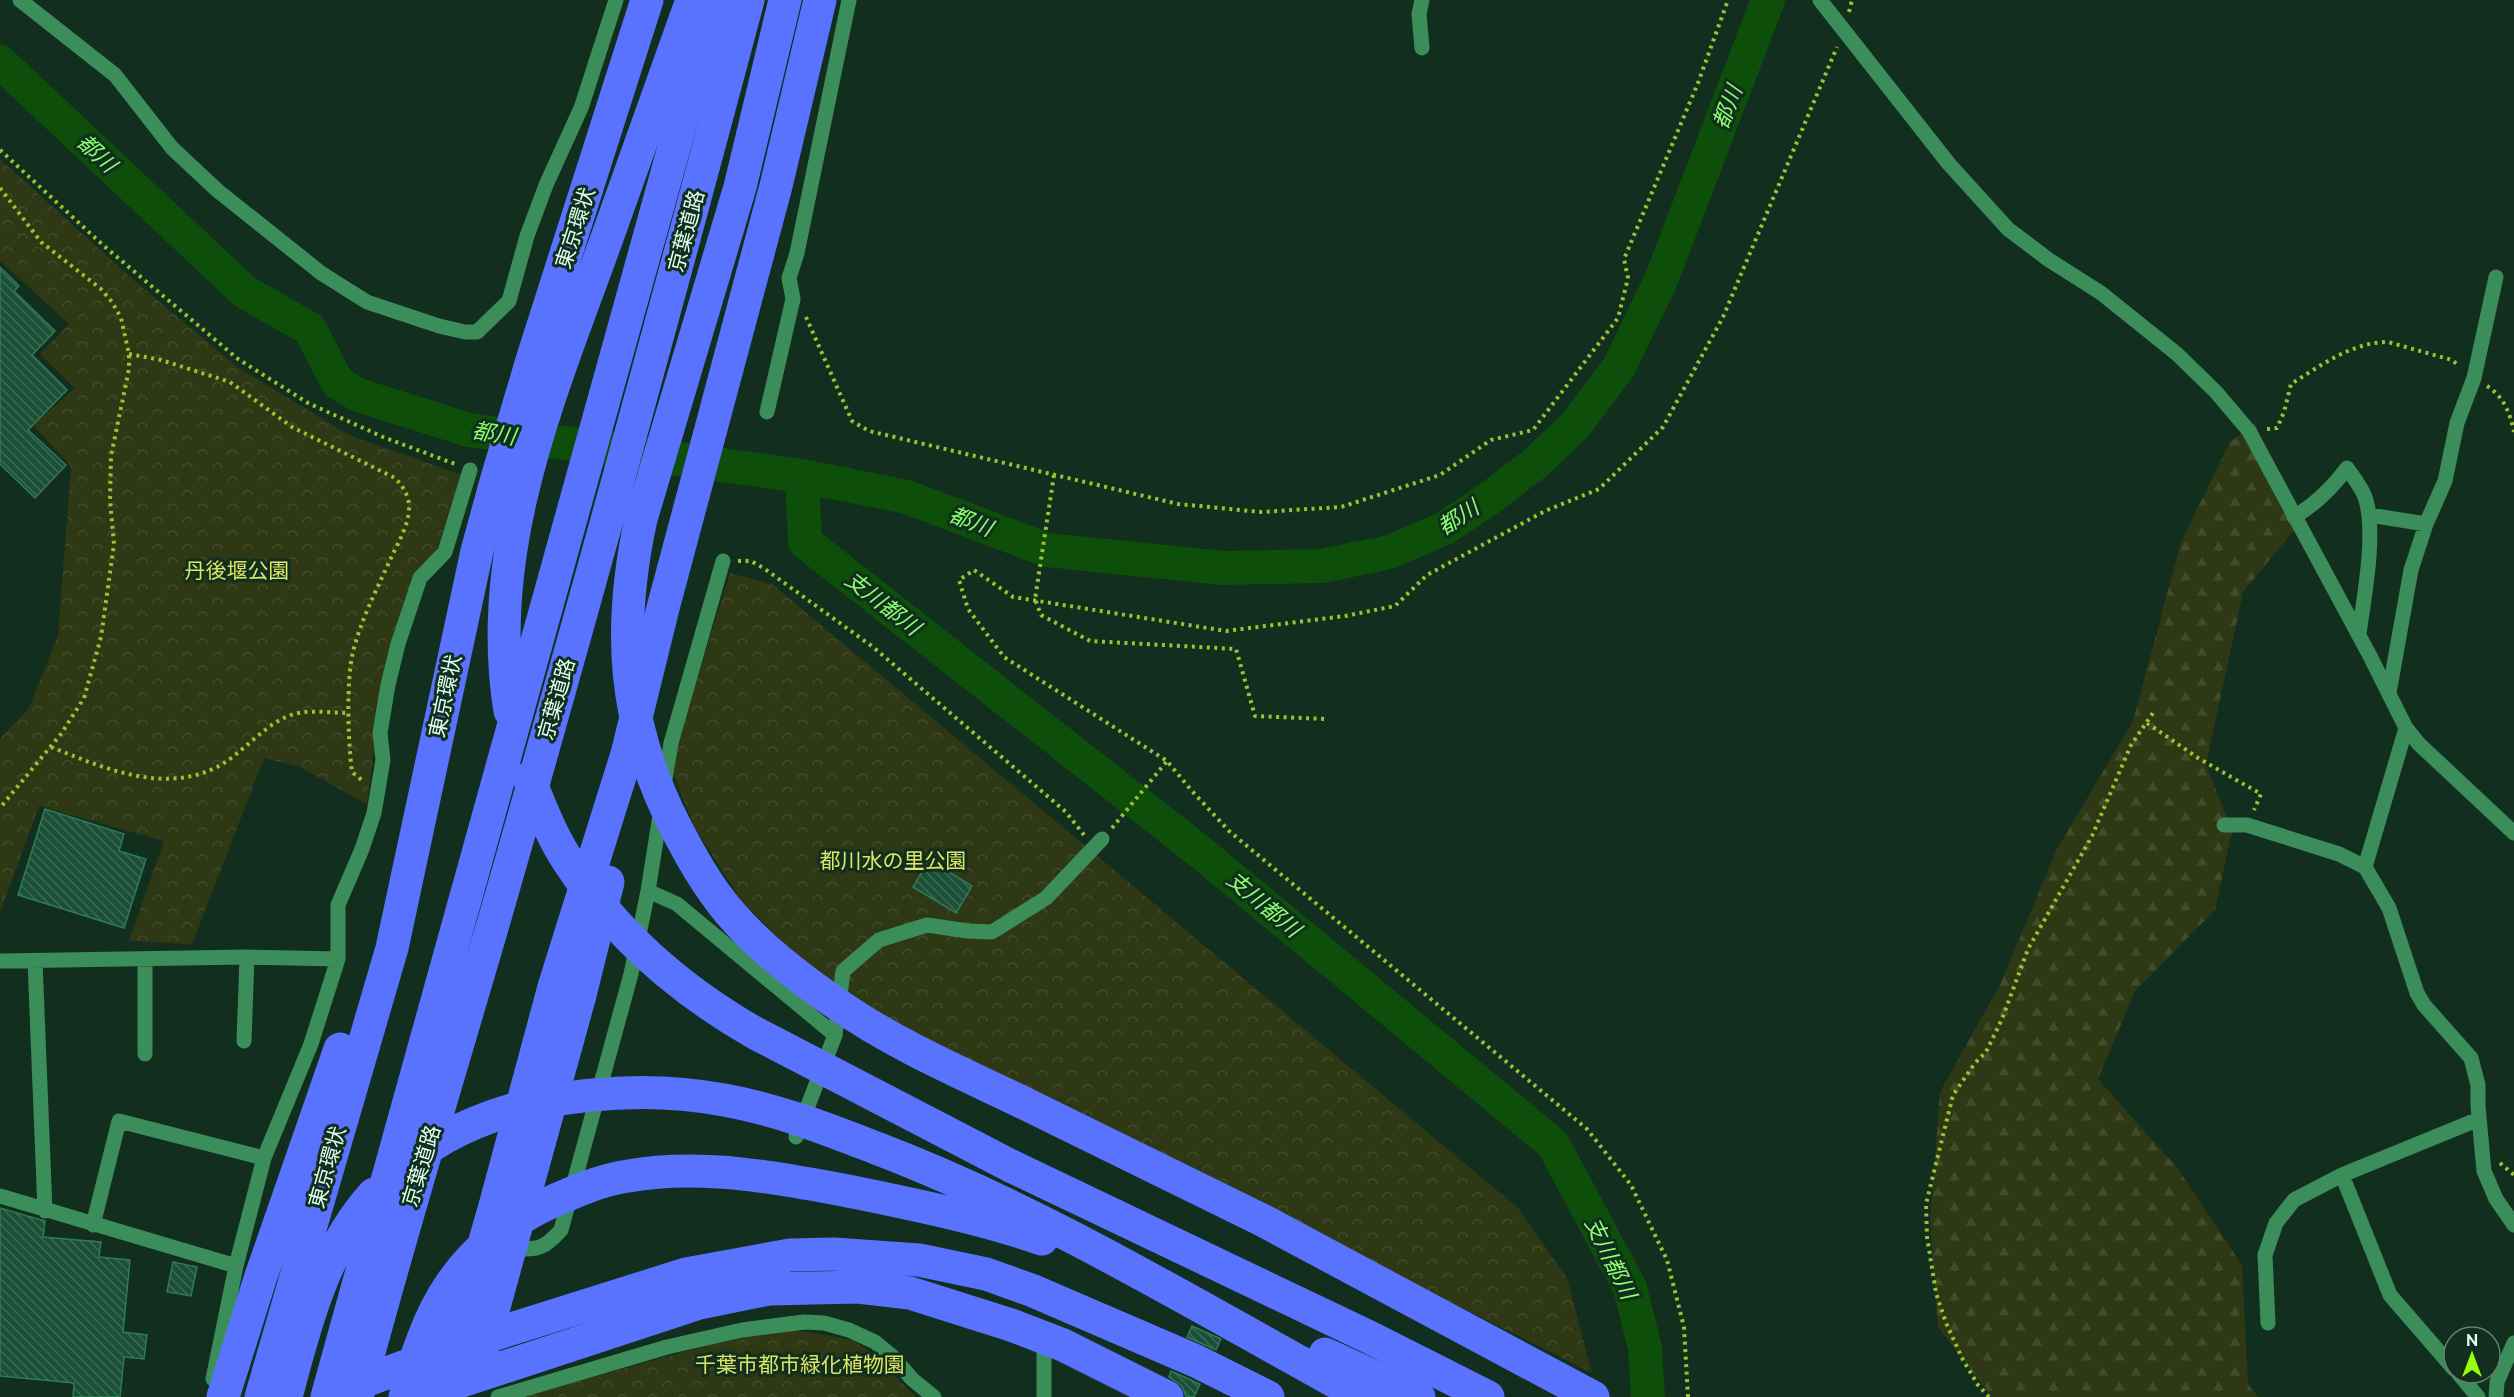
<svg xmlns="http://www.w3.org/2000/svg" width="2514" height="1397" font-family="Raleway,'Noto Sans JP',sans-serif">
<defs>
<pattern id="forest-firs" width="22" height="20" patternUnits="userSpaceOnUse" patternTransform="scale(1.5)"><rect width="22" height="20" fill="#2e3814"/><path d="M5 1l3.5 6h-7zM16 11l3.5 6h-7z" fill="#424c2b"/></pattern>
<pattern id="park-crowns" width="20" height="18" patternUnits="userSpaceOnUse" patternTransform="scale(1.5)"><rect width="20" height="18" fill="#2e3814"/><path d="M2 6a3 3 0 1 1 6 0M12 15a3 3 0 1 1 6 0" fill="none" stroke="#424c2b"/></pattern>
<pattern id="building-back-hatch" width="6" height="6" patternUnits="userSpaceOnUse" patternTransform="scale(1.5)"><rect width="6" height="6" fill="#1c4f37"/><path d="M-1 5l2 2M0 0l6 6M5-1l2 2" fill="none" stroke="#3d6954"/></pattern>
</defs>
<rect width="100%" height="100%" fill="#112e1f"/>
<path fill="url(#forest-firs)" d="M2255 423 2275 469 2295 529 2243 592 2206 765 2232 831 2215 910 2135 991 2098 1079 2178 1169 2242 1265 2248 1384 2258 1397H1992L1938 1327 1930 1221 1940 1092 2001 983 2057 849 2133 721 2181 542 2230 442Z"/>
<path fill="url(#park-crowns)" d="M0 159 138 284 239 368 349 435 462 475 436 553 423 564 384 673 367 804 300 767 264 758 192 944 129 941 164 841 39 806 0 913V739L29 708 58 635 71 466 33 425 75 388 40 354 69 324 0 261Z
M730 573 772 584 1518 1208 1567 1278 1592 1373 881 1016 808 966 743 903 695 828 670 767Z
M796 1330 852 1340 873 1353 916 1397H522L698 1348 750 1336Z"/>
<g fill="none" stroke-linecap="round" stroke-linejoin="round">
<path stroke="#0d4e0a" stroke-width="34" d="M0 62 245 292 310 329 337 382 358 395 469 430 802 476 907 497 1047 550 1223 568 1322 566 1390 552 1445 528 1487 500 1537 462 1577 423 1619 367 1661 280 1768 0
M802 476 805 542 1199 851 1553 1144 1630 1288 1645 1348 1648 1397"/>
</g>
<path fill="url(#building-back-hatch)" stroke="#2e7c56" stroke-width="1.5" d="M0 267 19 286 14 291 55 331 32 355 67 390 28 430 66 465 35 498 0 464Z
M45 809 124 834 119 851 146 859 124 928 18 895Z
M929 860 972 886 956 913 913 887Z
M0 1208 45 1221 43 1237 101 1242 99 1257 130 1260 123 1332 147 1335 144 1359 124 1357 120 1397H73L74 1383 0 1376Z
M173 1262 197 1267 191 1296 167 1292Z
M1192 1326 1221 1339 1216 1350 1187 1337Z
M1171 1371 1200 1384 1194 1397H1186L1182 1386 1169 1377Z"/>
<g fill="none" stroke-linecap="round" stroke-linejoin="round">
<path stroke="#9cc32e" stroke-width="4" stroke-dasharray="3 4.5" stroke-linecap="butt" d="M1849 12 1852 0
M0 150 104 246 238 359 308 403 383 437 455 464
M0 188 41 242 101 289 112 302 121 318 129 354V369L111 456 110 500 114 544 101 637 84 698 61 734 0 808
M806 317 852 421 869 431 1178 504 1261 512 1341 507 1440 475 1491 440 1533 430 1618 318 1628 278 1624 259 1698 83 1728 0
M129 354 161 360 230 382 292 427 395 478C404 487 410 498 409 511 407 528 398 543 391 558 377 589 361 619 353 652 346 681 348 741 352 772L363 781
M2487 386C2504 397 2510 413 2514 432
M2267 429 2277 428 2284 412 2291 384C2320 366 2352 342 2388 342L2452 360 2459 366
M1054 475 1035 599 1041 615 1090 641 1236 649 1255 716 1327 719
M738 561H751L765 569 873 647 1066 812 1084 835
M2147 723 2198 758 2261 794 2254 810
M51 747C101 767 161 794 215 768 244 754 266 720 298 713 314 710 333 713 349 713
M1112 828 1167 761
M2500 1163 2514 1175
M1688 1397 1684 1327 1667 1260 1631 1185 1587 1129 1229 831 1192 791 1167 761 1004 657 968 609 959 580 974 570 1013 597 1226 631 1345 616 1395 606 1427 575 1545 511 1599 489 1663 427 1723 317 1837 47
M1989 1397 1978 1385 1963 1360 1946 1323 1936 1293 1927 1237 1926 1204 1953 1095 1975 1063 1986 1052 2002 1019 2028 949 2092 836 2131 745 2155 710"/>
<path stroke="#3b8e59" stroke-width="15" d="M20 0 115 75 172 148 218 191 321 273 367 302 439 326 465 332H477L509 301 527 236 546 185 581 108 616 0
M1422 0 1419 14 1422 48
M1820 0 1949 164 2008 229 2049 260 2101 293 2177 354 2216 392 2249 431 2370 656 2406 728 2419 744 2514 833
M767 412 793 299 789 278 797 253 849 0
M2370 515 2426 524
M2294 517C2316 504 2332 488 2347 468 2354 478 2363 489 2366 500 2376 536 2364 597 2359 634
M2389 693 2411 570 2426 524 2445 481 2457 423 2474 378 2496 277
M664 785 671 743 723 561
M2224 825H2247L2339 854 2365 867 2389 908 2417 993 2424 1005 2471 1058 2478 1085V1106L2484 1171 2496 1199 2514 1225
M2365 867 2406 728
M648 891 677 904 835 1035
M145 960V1054
M0 961 247 957 338 959
M35 961 45 1211
M244 1041 247 957
M796 1137 835 1035 843 971 879 940 927 925 968 931 992 932 1046 898 1102 839
M2342 1175 2390 1295 2454 1369
M0 1196 236 1266
M93 1225 119 1121 264 1158
M509 1249C538 1249 542 1251 561 1230L631 974 648 891 661 809
M2268 1323 2265 1255 2276 1223 2294 1200 2342 1175 2479 1119
M2458 1373 2478 1397
M216 1380 213 1379 236 1266 264 1158 311 1044 338 959V905L362 849 374 813 383 760 380 733 388 685 398 644 420 578 445 552 470 470
M498 1397 667 1347 742 1330 804 1322 824 1323 849 1330 875 1342 893 1357 912 1379 934 1397
M1044 1397V1338
M2496 1397 2497 1382 2514 1343"/>
<path stroke="#5973ff" stroke-width="33" d="M612 224 692 0
M1022 1102 1262 1220 1593 1397
M1011 1166 1369 1337 1488 1397
M495 1206 554 987 627 754 663 608 776 186 820 0
M481 1354 580 995 608 882
M337 1391 486 1337 686 1274 790 1255 834 1254 919 1260 986 1274 1031 1290 1196 1361 1268 1397
M419 1395 699 1303 769 1289 858 1287 910 1293 1011 1325 1063 1345 1167 1397
M223 1397 261 1276 340 1049
M261 1397 392 948 477 551 497 478 533 357 647 0"/>
<path stroke="#5973ff" stroke-width="33" d="M785 0 740 187 641 519C617 629 623 723 674 824 690 855 707 886 730 913 760 948 799 978 837 1004 894 1044 959 1072 1022 1102
M510 711C482 541 557 380 612 224
M529 778C540 806 551 835 568 861 615 934 680 990 755 1033L1011 1166
M417 1156C451 1129 498 1112 539 1103 599 1091 664 1089 724 1100 776 1109 827 1129 876 1148 1047 1213 1203 1310 1363 1397
M1325 1354 1419 1397
M286 1397C304 1328 324 1248 374 1194
M327 1397 715 0
M357 1397C399 1237 448 1079 494 921 582 615 666 308 748 0
M405 1397C415 1359 428 1317 451 1284 475 1248 512 1220 551 1202 576 1191 601 1180 628 1176 702 1163 780 1178 853 1192 916 1205 980 1218 1042 1239
M440 1397 495 1206"/>
</g>
<g text-anchor="middle" dominant-baseline="central" stroke-width="6" stroke-linejoin="round" paint-order="stroke">
<g font-size="21" fill="#deffec" stroke="#112e1f">
<text transform="translate(575 228) rotate(-72)">東京環状</text>
<text transform="translate(686 231) rotate(-75)">京葉道路</text>
<text transform="translate(445 696) rotate(-78)">東京環状</text>
<text transform="translate(556 699) rotate(-74)">京葉道路</text>
<text transform="translate(421 1166) rotate(-73)">京葉道路</text>
<text transform="translate(327 1167) rotate(-74)">東京環状</text>
</g>
<g font-size="21" fill="#dce564" stroke="#112e1f">
<text x="237" y="570">丹後堰公園</text>
<text x="893" y="860">都川水の里公園</text>
<text x="800" y="1364">千葉市都市緑化植物園</text>
</g>
<g font-size="22" font-style="italic" fill="#8cff6c" stroke="#112e1f">
<text transform="translate(1727 107) rotate(-69)">都川</text>
<text transform="translate(97 153) rotate(43)">都川</text>
<text transform="translate(494 433) rotate(9)">都川</text>
<text transform="translate(1458 517) rotate(-33)">都川</text>
<text transform="translate(971 521) rotate(21)">都川</text>
<text transform="translate(883 603) rotate(38)">支川都川</text>
<text transform="translate(1264 904) rotate(40)">支川都川</text>
<text transform="translate(1611 1258) rotate(64)">支川都川</text>
</g>
</g>
<g transform="translate(2472 1355)"><circle r="28" fill="#112e1f" stroke="#638271" stroke-width="1.5"/>
<path d="M0-4.5L10 22L0 15L-10 22Z" fill="#98ff0a"/>
<text y="-9" font-size="16" font-weight="bold" text-anchor="middle" fill="#deffec">N</text>
</g>
</svg>
